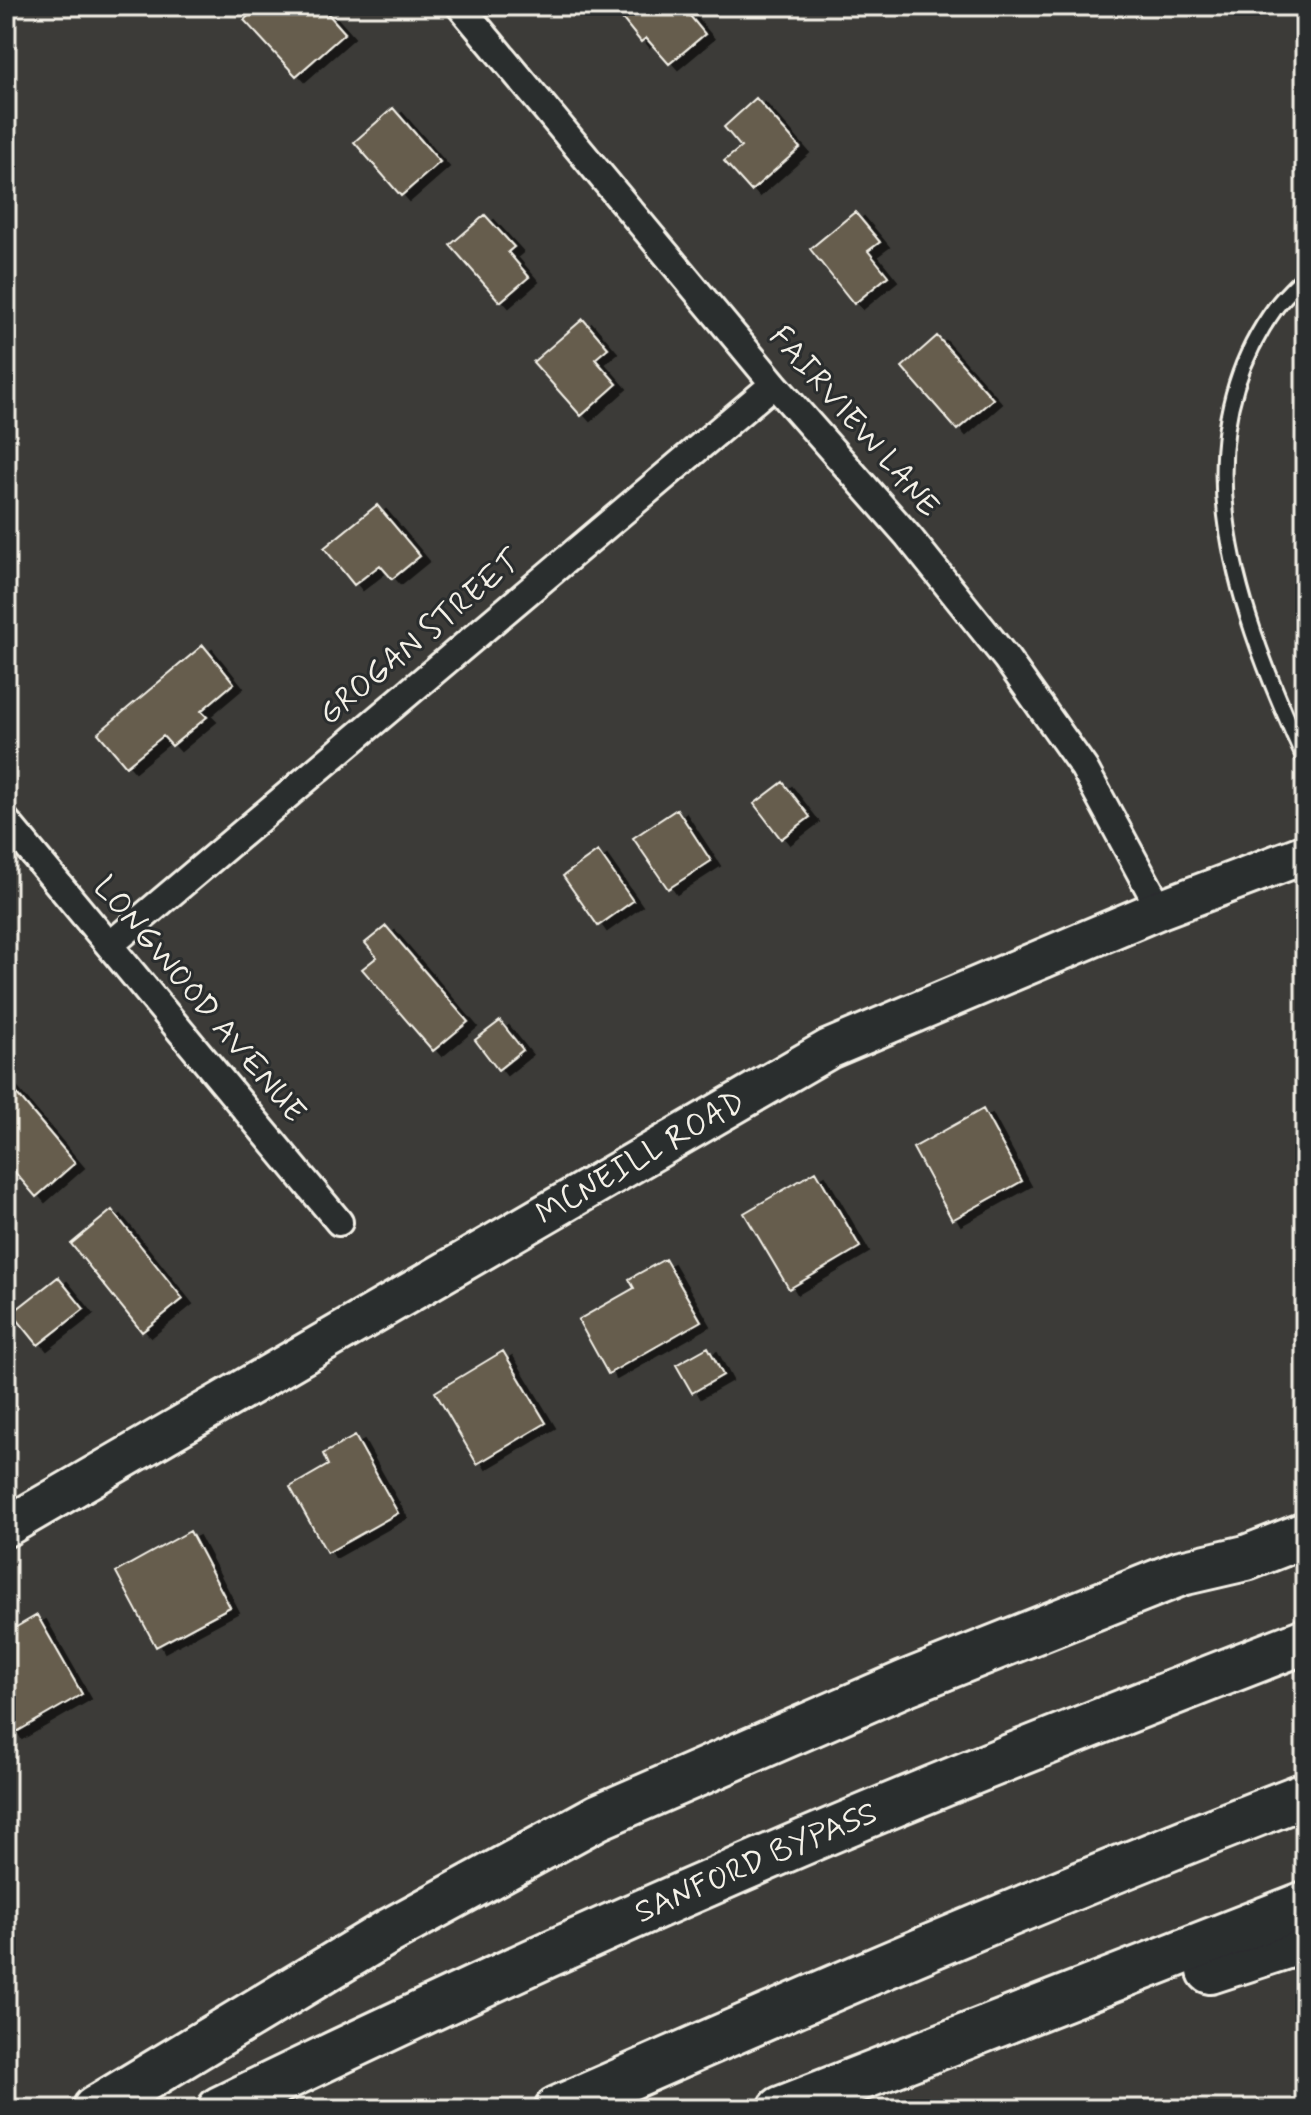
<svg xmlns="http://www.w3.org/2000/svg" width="1311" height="2115" font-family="Mynerve,sans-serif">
<defs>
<filter id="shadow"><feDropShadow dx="9" dy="5" stdDeviation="0" flood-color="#0009"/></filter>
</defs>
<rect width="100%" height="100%" fill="#3c3b38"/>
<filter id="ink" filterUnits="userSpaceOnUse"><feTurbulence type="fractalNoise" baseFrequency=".0125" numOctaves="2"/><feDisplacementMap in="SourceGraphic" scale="16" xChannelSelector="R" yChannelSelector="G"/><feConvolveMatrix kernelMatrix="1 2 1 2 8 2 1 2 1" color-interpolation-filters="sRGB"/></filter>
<g filter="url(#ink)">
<path fill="#665d4e" stroke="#f4f1e8" stroke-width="2" filter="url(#shadow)" d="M259 6H303L307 10 313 6H321L345 33 296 76 244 20Z
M612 6H682L705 34 669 64 646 38 641 42Z
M756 98 800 148 751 191 724 161 741 147 724 127Z
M393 108 440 162 401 196 354 142Z
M855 212 880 242 868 251 888 276 854 304 810 249Z
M485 215 514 247 508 252 529 277 500 302 450 245Z
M583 319 608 348 595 359 617 384 581 416 533 362Z
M937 336 993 399 957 430 902 367Z
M377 505 420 556 392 579 380 565 354 585 324 548Z
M203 645 234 683 201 711 207 717 172 746 163 736 126 766 98 733Z
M783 782 810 817 781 839 754 804Z
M677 809 711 861 668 889 633 838Z
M598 851 633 901 598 926 563 876Z
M386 926 468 1022 433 1051 362 969 377 957 365 943Z
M500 1021 523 1050 498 1070 475 1040Z
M6 1081 75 1163 36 1197 6 1162Z
M983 1109 1022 1181 952 1220 913 1148Z
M816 1171 860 1247 789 1289 744 1213Z
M112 1210 183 1299 142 1332 71 1244Z
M665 1259 701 1321 608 1374 578 1320 634 1288 629 1279Z
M58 1277 84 1309 38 1345 12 1313Z
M708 1347 723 1375 692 1393 676 1365Z
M503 1351 546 1423 477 1464 435 1392Z
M355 1436 398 1513 327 1553 290 1487 328 1465 323 1454Z
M190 1531 230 1607 156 1647 116 1572Z
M37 1615 82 1694 13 1734 6 1722V1649L10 1647 6 1641V1633Z"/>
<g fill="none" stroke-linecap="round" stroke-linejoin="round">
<g stroke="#f4f1e8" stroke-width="20">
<path id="lane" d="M1305 276C1295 286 1284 296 1276 307 1174 446 1241 619 1305 759"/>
</g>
<g stroke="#f4f1e8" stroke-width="32">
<path id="street" d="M460 6 774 384 908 536 1006 658 1084 768 1160 909
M6 821 339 1222
M110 945 774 384"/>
</g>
<g stroke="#f4f1e8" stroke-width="44">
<g id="secondary">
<path id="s1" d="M6 1527 829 1049 1160 909 1305 854"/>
</g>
</g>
<g stroke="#f4f1e8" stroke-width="50">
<g id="highway">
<path d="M1210 1971 1305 1940"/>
<path d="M95 2109 388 1932 598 1817 906 1683 1181 1573 1246 1558 1305 1535"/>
<path id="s2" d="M220 2109C381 2031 543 1955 707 1884 904 1797 1105 1719 1305 1641"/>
<path d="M557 2109C804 2000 1053 1892 1305 1795"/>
<path d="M781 2109 1305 1904"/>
</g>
</g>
<use href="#lane" stroke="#2a2d2e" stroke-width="14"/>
<use href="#street" stroke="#2a2d2e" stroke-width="26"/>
<use href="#secondary" stroke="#2a2d2e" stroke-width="38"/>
<use href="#highway" stroke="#2a2d2e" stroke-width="44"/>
</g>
</g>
<g text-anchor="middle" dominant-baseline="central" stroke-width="6" stroke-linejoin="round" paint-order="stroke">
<g font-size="32" fill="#f4f1e8" stroke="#2a2d2e">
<text transform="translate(854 422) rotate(49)">FAIRVIEW LANE</text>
<text transform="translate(420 638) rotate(-40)">GROGAN STREET</text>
<text transform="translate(199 1000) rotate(50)">LONGWOOD AVENUE</text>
<text stroke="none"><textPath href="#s1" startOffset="734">MCNEILL ROAD</textPath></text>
<text stroke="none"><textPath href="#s2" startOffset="590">SANFORD BYPASS</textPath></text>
</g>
</g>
<rect width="1311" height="2115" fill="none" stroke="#2a2d2e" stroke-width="32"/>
<rect x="16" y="16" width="1279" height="2083" fill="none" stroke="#f4f1e8" stroke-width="3" filter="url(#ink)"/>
</svg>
